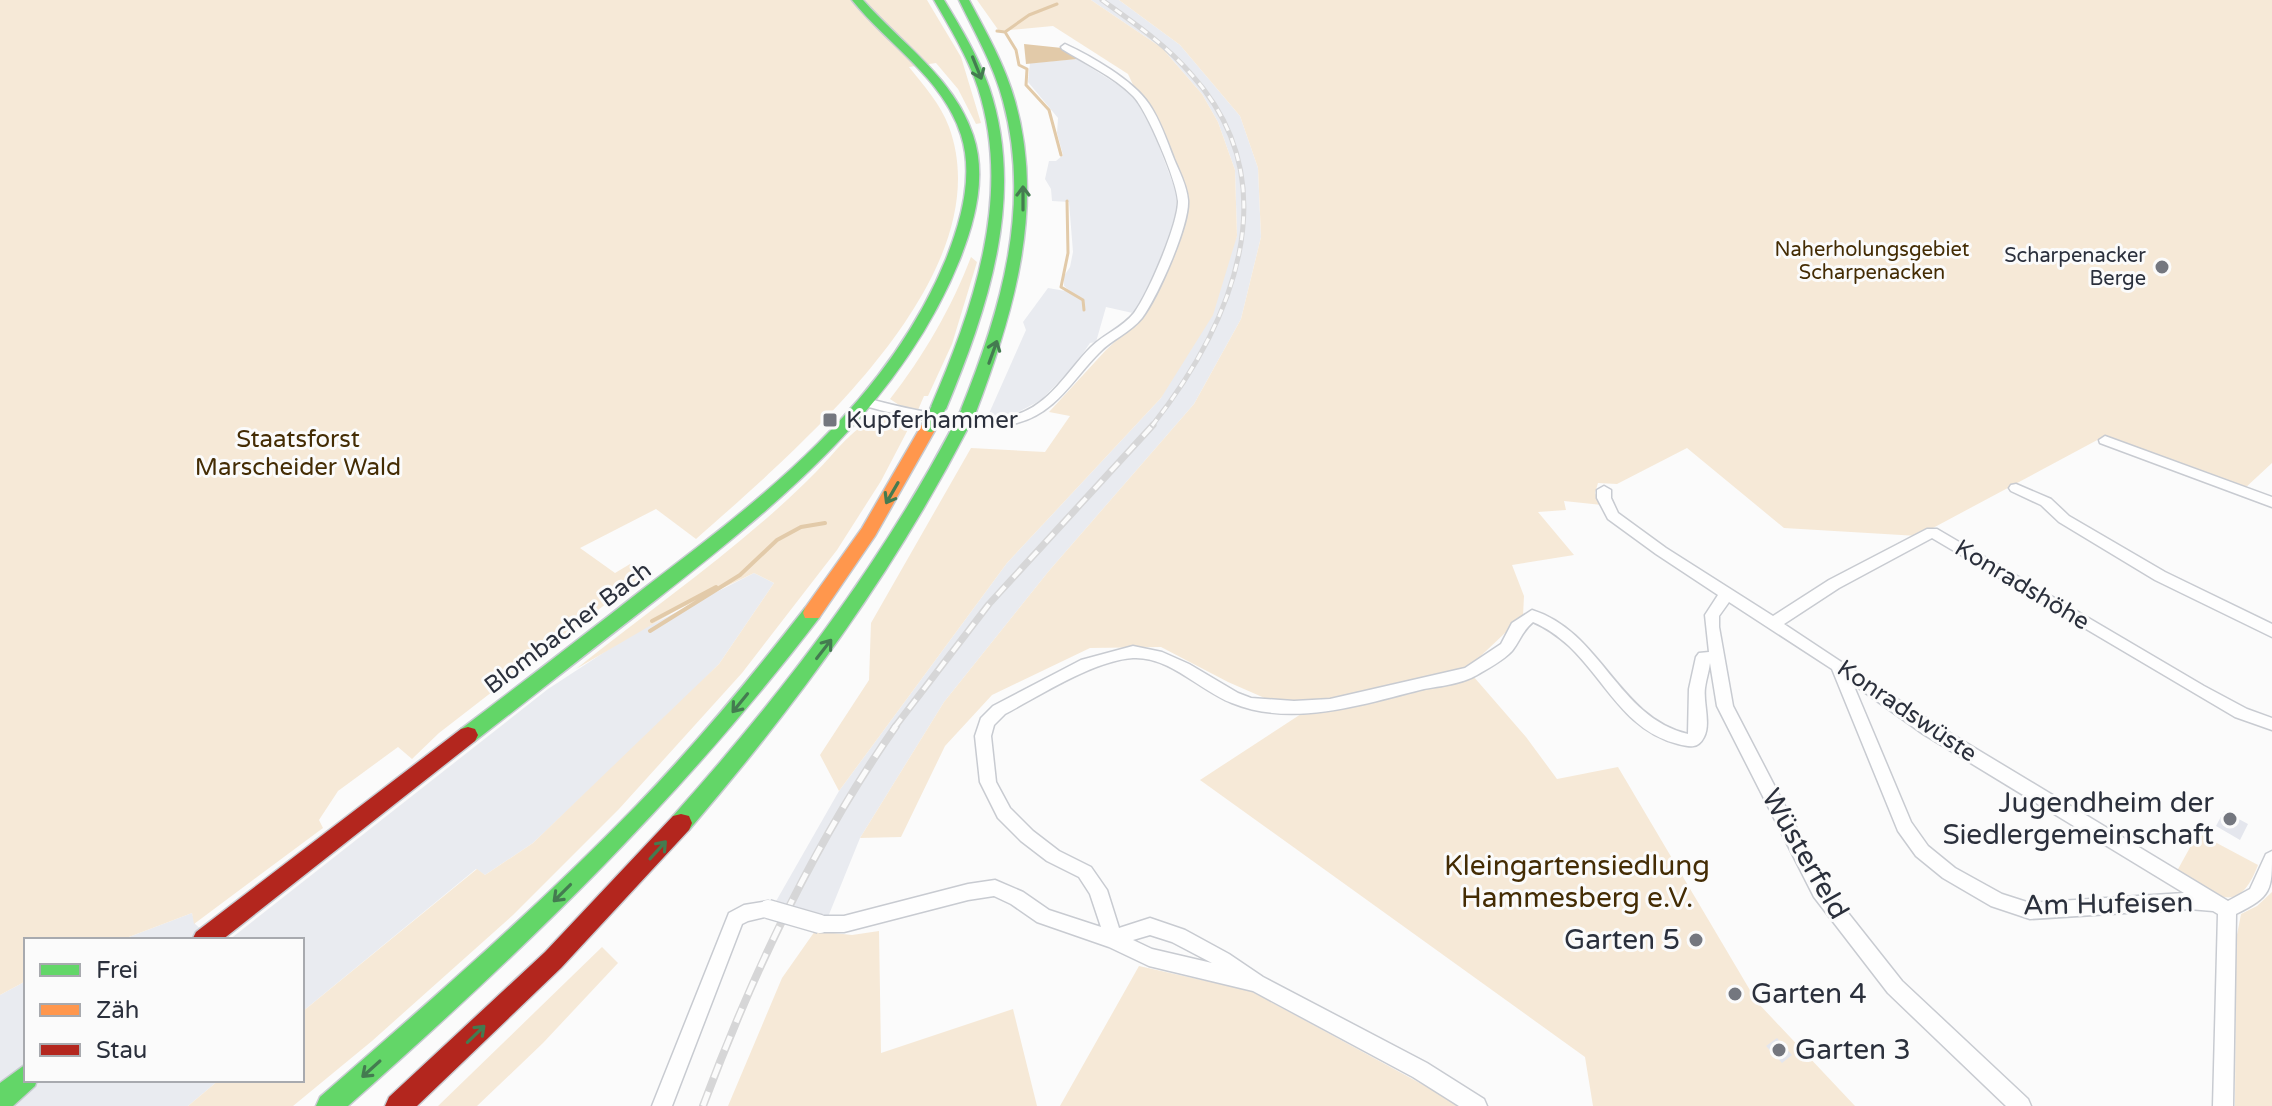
<svg xmlns="http://www.w3.org/2000/svg" width="2272" height="1106" font-family="'Varela Round',sans-serif">
<rect width="100%" height="100%" fill="#fbfbfb"/>
<path fill="#e9ebf0" d="M1091 0H1119L1180 45 1240 116 1258 168 1261 237 1241 319 1194 404 1048 572 944 702 860 838 828 917 775 903 839 791 1007 563 1161 398 1237 236 1235 170 1218 122 1202 94 1162 48Z
M1077 59 1123 88 1145 110 1177 194 1174 230 1137 314 1106 307 1096 342 1090 343 1075 365 1041 400 1009 417 987 418 1026 330 1023 322 1048 288 1071 292 1064 286V276L1070 267 1073 252 1069 202 1052 201 1051 189 1045 179 1049 161H1056L1063 155 1057 133 1058 118 1028 82 1030 63Z
M754 573 774 583 719 664 667 716 533 843 485 875 476 869 302 1012V940H229L548 689 629 636Z
M192 913 195 924 214 940H121Z
M26 981V1080H219L188 1106H0V995Z"/>
<path fill="#f6e9d7" d="M0 0H927L961 57 981 123 976 124 958 89 936 63 909 67C924 86 940 103 949 127 1004 277 793 453 696 539L656 509 580 548 615 573 630 564 649 576 620 593 439 733 412 759 398 747 338 791 319 820 323 828 194 924 192 913 121 940H26V981L0 995Z
M977 0H1091L1162 48 1202 94 1218 122 1235 170 1237 236 1213 315 1161 398 1007 563 839 791 820 755 869 680 871 623 971 448 1045 452 1070 416 1049 412 1106 350 1142 316 1188 209 1187 201 1128 74 1053 26 999 31Z
M1119 0H2272V463L2244 489 2101 438 1918 536 1784 528 1687 448 1617 484 1598 483 1595 493 1602 505 1564 501 1566 510 1538 512 1574 555 1512 565 1524 596 1523 616 1467 669 1526 737 1557 779 1618 767 1757 1002 1855 1106H1593L1585 1057 1200 780 1301 714 1228 682 1161 647 1090 648 992 695 945 746 901 837 860 838 944 702 1048 572 1194 404 1241 319 1261 237 1258 168 1240 116 1180 45Z
M971 257 977 262 952 344 928 396H924L918 410 899 405 890 399C923 357 952 307 971 257Z
M880 417 914 418 881 481 837 550 742 673 619 809 513 915 372 1041 293 1106H188L219 1080H302V1012L477 869 485 875 533 843 719 664 774 583 754 573 677 610 576 669C657 604 743 546 816 472 835 453 855 424 880 417Z
M2198 833 2258 865C2237 920 2214 893 2177 871Z
M2272 892V1106H2235L2236 940 2241 914 2257 906Z
M815 931 852 935 879 931 881 1053 1013 1009 1037 1106H728L782 978Z
M602 947 618 963 543 1043 477 1106H438Z
M1139 966 1206 981 1238 984 1462 1106H1060Z"/>
<path fill="#e2caa9" d="M1024 44 1062 48 1077 59 1026 64Z"/>
<g fill="none" stroke-linecap="round" stroke-linejoin="round">
<path stroke="#e2caa9" stroke-width="3" d="M997 31 1005 32 1016 50 1019 65 1027 69 1026 85 1049 110 1061 155
M1005 32 1029 15 1057 4
M1067 201 1068 253 1061 287 1083 300 1084 310"/>
<path stroke="#e2caa9" stroke-width="4" d="M652 621 716 587
M650 631 740 575 777 540 801 527 825 523"/>
</g>
<path fill="#e4e6ed" d="M2224 811 2248 824 2240 840 2216 826Z
M1777 1038 1792 1055 1782 1063 1766 1046Z"/>
<g fill="none" stroke-linecap="round" stroke-linejoin="round">
<g stroke="#c8cbd1" stroke-width="3">
<path id="street" d="M1065 44C1091 56 1133 80 1149 104 1160 120 1167 141 1174 159 1179 171 1187 186 1188 200 1190 225 1157 298 1142 318 1130 333 1112 339 1099 353 1073 379 1056 413 1017 423 971 434 906 417 861 405L859 402 865 398C904 408 976 426 1015 415 1050 405 1067 371 1091 347 1104 334 1122 328 1134 313 1148 294 1178 225 1178 201 1177 181 1147 110 1133 96 1113 76 1086 64 1062 49L1061 47Z
M2105 436 2272 497V507L2100 443 2099 440Z
M2016 484 2051 499 2069 516 2165 572 2272 624V637L2155 580 2059 522 2041 505 2011 491 2009 488 2011 485Z
M1604 486 1611 490V498L1618 513 1666 548 1773 616 1829 580 1927 529H1937L2204 686 2247 709 2272 718V730L2235 717 1932 538 1839 588 1784 624 1935 724 2228 901 2250 889 2266 854 2272 851C2272 891 2272 896 2236 914L2233 1106H2213L2218 914 2213 911 2189 909 2030 919 1991 906 1943 878 1916 856 1898 831 1832 669 1729 602 1719 616V627L1733 706 1826 885 1902 981 2028 1099 2031 1106H2006L1888 993 1814 897 1717 706 1710 663C1709 671 1706 680 1705 688 1703 702 1711 724 1704 737 1698 749 1690 747 1678 744 1625 731 1606 681 1569 646 1558 636 1547 628 1533 622 1522 631 1520 641 1512 651 1504 660 1487 669 1477 675 1462 684 1440 686 1424 689 1363 704 1293 728 1232 703 1200 691 1170 656 1133 658 1095 660 1039 696 1005 714L994 725 991 736 996 782 1010 808 1033 831 1059 851 1091 867 1107 890 1119 928 1150 918 1185 930 1229 954 1263 977 1427 1063 1484 1099 1487 1106H1459L1413 1077 1253 991 1149 966 1109 947 1037 922 1011 904 994 896 968 900 844 932H820L814 930 811 924 814 918 820 916H844L968 884 995 880 1023 892 1049 910 1101 927 1090 894 1079 877 1047 861 1021 841 998 818 980 782 975 736 981 718 993 706 1081 660 1133 646 1162 652 1189 664 1238 693 1251 698 1294 701 1330 699 1465 668 1501 644 1512 623 1532 610C1602 632 1617 717 1688 734L1689 689 1696 657 1699 653 1709 652 1705 615 1718 595 1656 554 1608 519 1597 498V490ZM1853 684 1923 734 2184 893 2030 903 2002 894 1955 868 1928 846 1911 822ZM1150 935 1172 942 1212 963 1152 949 1133 940Z
M768 901 774 903 777 909 774 915 748 921 742 924 672 1106H652L729 913 744 905Z"/>
</g>
<g stroke="#c8cbd1" stroke-width="3">
<path id="fast" d="M852 0H863C901 43 954 78 973 135 987 176 975 221 960 259 901 406 778 504 657 599 596 646 536 694 475 741L468 743 461 741 458 735 461 729C522 683 583 636 643 589 764 497 887 403 946 259 961 221 974 176 961 135 943 78 888 45 852 0Z
M934 0H944C961 28 978 56 989 87 1026 196 988 308 946 409L938 414 930 409C973 309 1013 197 978 88 968 57 950 28 934 0Z
M959 0H969C986 32 1005 65 1015 101 1045 207 1014 312 976 412L968 417 960 412C1000 313 1032 208 1003 101 994 66 975 33 959 0Z
M961 421 969 426C893 574 797 704 689 830L681 832 673 830 670 823 673 816C781 695 877 570 953 426Z
M812 606 819 608 821 613 819 618C678 802 521 953 348 1106H316L320 1097C428 1003 536 909 636 806 697 743 752 676 805 608Z
M26 1064V1080H37L35 1086 13 1106H0V1083Z"/>
</g>
<g stroke="#c8cbd1" stroke-width="3">
<path id="slow" d="M930 420 938 425 875 536 819 618H805L803 613 805 608 862 528 924 421Z"/>
</g>
<g stroke="#c8cbd1" stroke-width="3">
<path id="jam" d="M468 727 475 729 478 735 475 741 222 940H192L196 932 461 729Z
M681 814 689 816 692 823 689 830 561 968 417 1106H385L389 1097 545 952 673 816Z"/>
</g>
<use href="#street" fill="#fefefe" fill-rule="evenodd"/>
<use href="#fast" fill="#63d668" fill-rule="evenodd"/>
<use href="#slow" fill="#ff974d" fill-rule="evenodd"/>
<use href="#jam" fill="#b3261e" fill-rule="evenodd"/>
<g stroke="#d6d6d7" stroke-width="5">
<path id="rail-far2" d="M1102 0C1134 23 1165 44 1191 74 1292 185 1231 326 1151 427"/>
</g>
<g stroke="#d6d6d7" stroke-width="7">
<path id="rail-far1" d="M894 728 989 604 1153 425"/>
</g>
<g stroke="#d6d6d7" stroke-width="8">
<path id="rail" d="M703 1106C753 972 814 843 896 726"/>
</g>
<use href="#rail-far2" stroke="#fbfbfb" stroke-width="3" stroke-dasharray="8" stroke-linecap="butt"/>
<use href="#rail-far1" stroke="#fbfbfb" stroke-width="4" stroke-dasharray="12" stroke-linecap="butt"/>
<use href="#rail" stroke="#fbfbfb" stroke-width="5" stroke-dasharray="15" stroke-linecap="butt"/>
<g stroke="#c8cbd1" stroke-width="21" stroke-linecap="butt">
<path id="street-bridge" d="M768 909 820 924"/>
</g>
<g stroke="#c8cbd1" stroke-width="16" stroke-linecap="butt">
<path id="fast-bridge" d="M930 425 938 409
M961 426 968 412"/>
</g>
<use href="#street-bridge" stroke="#fefefe" stroke-width="18"/>
<use href="#fast-bridge" stroke="#63d668" stroke-width="14"/>
</g>
<defs><path id="oneway-shaft" d="M-6 0H5M1.5-3L5.5 0L1.5 3" fill="none" stroke-width="1.6" stroke-linecap="round" stroke-linejoin="round" transform="scale(2)"/></defs>
<g stroke="#447b50">
<use href="#oneway-shaft" transform="translate(977 68) rotate(68)"/>
<use href="#oneway-shaft" transform="translate(1023 198) rotate(-90)"/>
<use href="#oneway-shaft" transform="translate(993 352) rotate(-70)"/>
<use href="#oneway-shaft" transform="translate(892 493) rotate(120)"/>
<use href="#oneway-shaft" transform="translate(824 649) rotate(-52)"/>
<use href="#oneway-shaft" transform="translate(740 703) rotate(129)"/>
<use href="#oneway-shaft" transform="translate(658 850) rotate(-48)"/>
<use href="#oneway-shaft" transform="translate(562 893) rotate(135)"/>
<use href="#oneway-shaft" transform="translate(476 1034) rotate(-44)"/>
<use href="#oneway-shaft" transform="translate(371 1069) rotate(138)"/>
</g>
<g fill="#74777f" stroke="#fbfbfb" stroke-width="3">
<circle cx="2162" cy="267" r="8"/>
<rect x="822" y="412" width="16" height="16" rx="4"/>
<circle cx="2230" cy="819" r="8"/>
<circle cx="1696" cy="940" r="8"/>
<circle cx="1735" cy="994" r="8"/>
<circle cx="1779" cy="1050" r="8"/>
</g>
<g text-anchor="middle" dominant-baseline="central" stroke-width="6" stroke-linejoin="round" paint-order="stroke">
<g font-size="20" fill="#442c04" stroke="#fbfbfb">
<text x="1872" y="250">Naherholungsgebiet<tspan x="1872" dy="23">Scharpenacken</tspan></text>
</g>
<g font-size="20" fill="#2b303c" stroke="#fbfbfb" text-anchor="end">
<text x="2146" y="256">Scharpenacker<tspan x="2146" dy="23">Berge</tspan></text>
</g>
<g font-size="24" fill="#2b303c" stroke="#fbfbfb" text-anchor="start">
<text x="846" y="420">Kupferhammer</text>
</g>
<g font-size="24" fill="#442c04" stroke="#fbfbfb">
<text x="298" y="439">Staatsforst<tspan x="298" dy="28">Marscheider Wald</tspan></text>
</g>
<g font-size="24" fill="#2b303c" stroke="#fbfbfb">
<text transform="translate(2022 585) rotate(31)">Konradshöhe</text>
<text transform="translate(568 628) rotate(-37)">Blombacher Bach</text>
<text transform="translate(1907 711) rotate(34)">Konradswüste</text>
</g>
<g font-size="28" fill="#2b303c" stroke="#fbfbfb" text-anchor="end">
<text x="2214" y="803">Jugendheim der<tspan x="2214" dy="32">Siedlergemeinschaft</tspan></text>
<text x="1680" y="940">Garten 5</text>
<text x="1751" y="994" text-anchor="start">Garten 4</text>
<text x="1795" y="1050" text-anchor="start">Garten 3</text>
</g>
<g font-size="28" fill="#2b303c" stroke="#fbfbfb">
<text transform="translate(1805 854) rotate(60)">Wüsterfeld</text>
<text transform="translate(2108 904) rotate(-1)">Am Hufeisen</text>
</g>
<g font-size="28" fill="#442c04" stroke="#fbfbfb">
<text x="1577" y="866">Kleingartensiedlung<tspan x="1577" dy="32">Hammesberg e.V.</tspan></text>
</g>
</g>
<rect x="24" y="938" width="280" height="144" fill="#fbfbfb" stroke="#a8aaaf" stroke-width="2"/>
<rect x="40" y="964" width="40" height="12" fill="#63d668" stroke="#a8aaaf" stroke-width="2"/>
<text x="96" y="978" font-size="24" fill="#2b303c">Frei</text>
<rect x="40" y="1004" width="40" height="12" fill="#ff974d" stroke="#a8aaaf" stroke-width="2"/>
<text x="96" y="1018" font-size="24" fill="#2b303c">Zäh</text>
<rect x="40" y="1044" width="40" height="12" fill="#b3261e" stroke="#a8aaaf" stroke-width="2"/>
<text x="96" y="1058" font-size="24" fill="#2b303c">Stau</text>
</svg>
